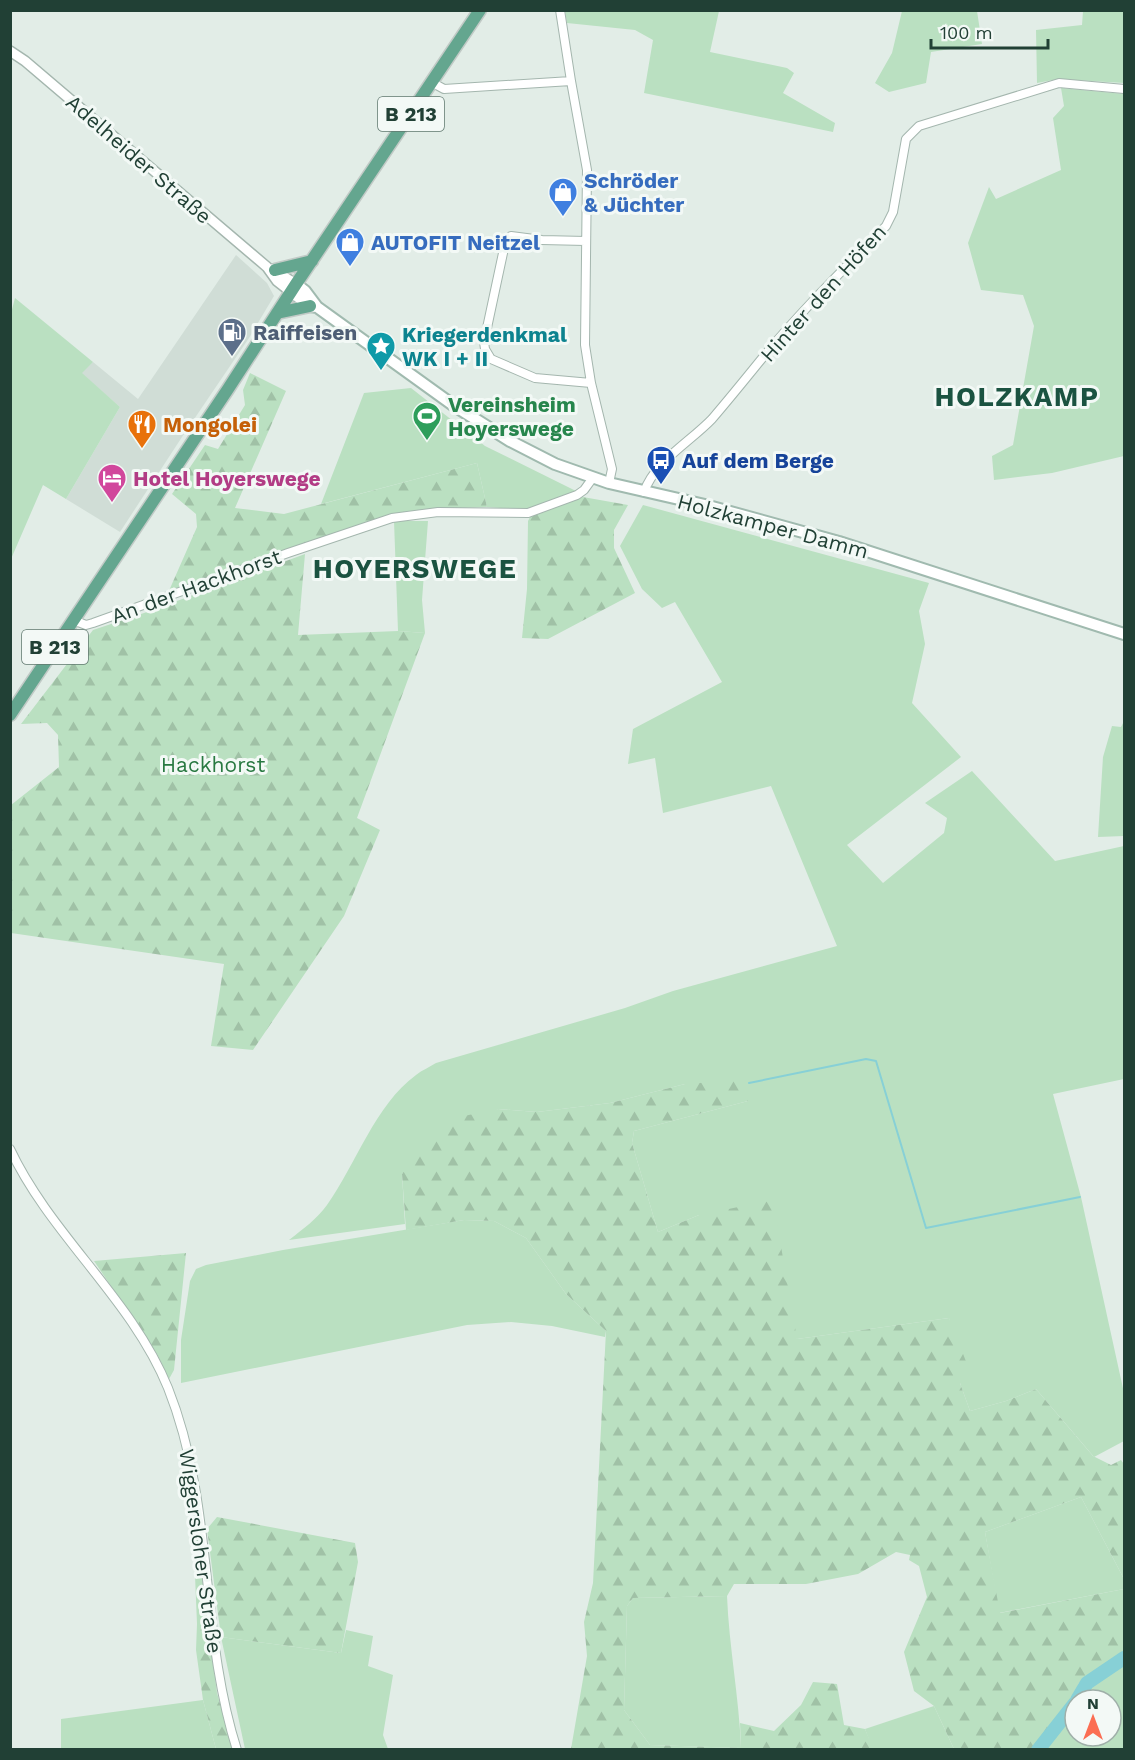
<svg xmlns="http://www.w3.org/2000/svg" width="1135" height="1760" font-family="'Work Sans',sans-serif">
<defs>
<pattern id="forest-firs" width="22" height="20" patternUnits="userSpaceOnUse" patternTransform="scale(1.5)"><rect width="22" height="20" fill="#bae0c1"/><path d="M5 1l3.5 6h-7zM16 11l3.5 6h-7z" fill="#a0c1a6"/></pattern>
</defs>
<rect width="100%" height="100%" fill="#e2ede7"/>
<path fill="#d0ddd6" d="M236 255 267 283 274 296 249 338 182 437 120 532 66 499 120 407 81 373 93 362 138 399Z"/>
<path fill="#bae0c1" d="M565 11H719L710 52 787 68 794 73 783 93 835 123 833 132 644 93 653 40 635 30 567 23Z
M902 11H977L982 44 931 52 926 83 889 92 875 83 892 53Z
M1083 11H1124V83L1058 79 1037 83 1036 30 1082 25Z
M1061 88 1124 94V456L1052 473 994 480 992 456 1013 445 1034 326 1023 295 981 290 968 243 989 187 996 199 1061 170 1053 118 1064 106Z
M15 298 93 362 82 373 120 407 66 499 43 485 11 559 10 317Z
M411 388 485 446 576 491 527 510 487 507 477 463 321 504 364 393Z
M643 505 929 583 919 611 925 644 912 703 961 757 847 845 883 883 944 833 947 818 925 803 972 771 1055 861 1124 846V1079L1053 1094 1081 1197 1124 1393V1441L1094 1457 1036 1389 1006 1401 970 1411 960 1383 949 1318 797 1339 699 1215 658 1232 632 1143 634 1131 748 1101 685 1084 610 1103 537 1112 498 1109 402 1174 405 1224 289 1240C303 1229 317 1219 327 1205 356 1164 375 1105 416 1075 422 1070 430 1067 436 1063L625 1008 673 991 837 946 771 786 663 813 655 758 628 764 633 729 722 682 675 602 662 608 642 589 620 546Z
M394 521H428L422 600 425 633 398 631Z
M1124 721V836L1098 837 1103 757 1112 726 1121 727Z
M464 1220 494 1221 526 1238 566 1294 606 1331 605 1337 552 1326 511 1322 467 1325 181 1383V1340L190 1281 196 1269 206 1265 283 1250Z
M1081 1497 1124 1579V1589L999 1613 985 1532Z
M727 1596C729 1647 739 1697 741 1748L650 1745 624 1710 627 1606 633 1598Z
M346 1630 373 1636 368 1666 393 1675 383 1735 388 1749H245L221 1637 341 1653Z
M1124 1664V1749H1045L1075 1714V1736H1111V1700H1083L1091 1686Z
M203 1700 216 1749H61V1719Z
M934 1706 954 1749H871L872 1748 865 1729Z"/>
<path fill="url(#forest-firs)" d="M250 373 286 391 235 508 284 514 477 463 487 507 434 509 391 514 168 593 197 527 196 514 172 494 205 445 218 449 245 405 243 390Z
M583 497 628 505 614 530V548L635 593 548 639 522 638 527 589 528 521 531 515Z
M305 554 298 635 398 631 425 633 357 818 380 830 344 916 253 1050 211 1046 224 964 11 933V805L59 767 58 735 47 723 21 724 93 630 147 612Z
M742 1080 748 1101 634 1131 632 1143 658 1232 699 1215 773 1200 797 1339 949 1318 967 1364 960 1383 970 1411 1006 1401 1036 1389 1093 1456 1111 1465 1121 1460 1124 1464V1579L1081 1497 985 1532 1000 1613 1124 1589V1652L1079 1683 1076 1692 1032 1749H954L934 1706 914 1691 904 1652 927 1597 919 1566 909 1560 910 1555 896 1552 858 1574 806 1584H734L727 1596 633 1598 627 1606 624 1710 650 1745 741 1748 740 1723 774 1731 801 1705 813 1682 837 1684 844 1725 865 1729 873 1748 871 1749H571L587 1656 584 1622 593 1583 606 1331 566 1294 526 1238 494 1221 464 1220 406 1230 402 1174 430 1139 459 1117 498 1109 537 1112 610 1103 685 1084Z
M186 1253 174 1370 169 1379 157 1354 94 1261Z
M217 1517 355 1543 358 1562 341 1653 221 1637 207 1529Z
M196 1528 217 1693 233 1749H216L203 1700 196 1650 197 1624 194 1551Z"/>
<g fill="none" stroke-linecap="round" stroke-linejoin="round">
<path stroke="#87d0d6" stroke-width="2" d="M749 1083 866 1059 876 1061 926 1228 1080 1197"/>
<path stroke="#87d0d6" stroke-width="14" d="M1077 1700 1087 1683 1124 1658
M1038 1750 1075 1703"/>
<g stroke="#a4b6ae" stroke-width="10">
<path id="minor" d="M560 10 571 81 587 170 585 345 591 383 612 469 609 483
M433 83 444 89 571 81
M586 241 542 240 511 236 506 239 484 342 485 349 491 359 535 378 591 383
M644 492C655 461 690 442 712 419 730 398 747 377 764 356 802 310 845 268 886 226L893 212 906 139 919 126 1059 83 1124 89
M73 620 86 625 93 623 288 553 392 518 438 512 528 513 577 495 584 490 592 479
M10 1149C51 1236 132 1299 168 1388 215 1506 199 1631 237 1750"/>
</g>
<g stroke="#a4b6ae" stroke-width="12">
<path id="tertiary" d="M10 51 25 61 267 267 277 281 291 292
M272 269 296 284"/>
</g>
<g stroke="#a0baaf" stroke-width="14">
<path id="secondary" d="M296 284 305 291 317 307 453 405 510 441 555 464 609 483 705 505 839 542 1124 634
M291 292 310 306 317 307"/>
</g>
<g stroke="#c1cac6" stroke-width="15">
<path id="primary" d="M275 270 312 261
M277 313 310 306
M10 715 228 389 296 284 480 10"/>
</g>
<use href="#minor" stroke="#fff" stroke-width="8"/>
<use href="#tertiary" stroke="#fff" stroke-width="9"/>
<use href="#secondary" stroke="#fff" stroke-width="10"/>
<use href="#primary" stroke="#64a68f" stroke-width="12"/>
</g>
<defs>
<g id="shop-pin" transform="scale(1.5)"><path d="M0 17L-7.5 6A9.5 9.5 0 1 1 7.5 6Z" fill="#3f7fe0" stroke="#f3f9f6"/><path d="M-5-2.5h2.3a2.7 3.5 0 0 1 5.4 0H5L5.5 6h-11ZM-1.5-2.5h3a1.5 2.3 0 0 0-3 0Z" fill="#fff"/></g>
<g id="fuel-pin" transform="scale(1.5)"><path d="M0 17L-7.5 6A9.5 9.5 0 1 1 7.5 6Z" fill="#5c6f8a" stroke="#f3f9f6"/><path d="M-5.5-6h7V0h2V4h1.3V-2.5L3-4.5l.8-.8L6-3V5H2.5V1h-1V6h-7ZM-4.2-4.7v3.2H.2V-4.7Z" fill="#fff"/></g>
<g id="sight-pin" transform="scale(1.5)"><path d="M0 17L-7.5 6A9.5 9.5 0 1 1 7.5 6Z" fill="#0f9aa8" stroke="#f3f9f6"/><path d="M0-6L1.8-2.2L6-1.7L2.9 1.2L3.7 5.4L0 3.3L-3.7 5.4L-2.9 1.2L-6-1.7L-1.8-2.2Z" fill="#fff"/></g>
<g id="stadium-pin" transform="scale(1.5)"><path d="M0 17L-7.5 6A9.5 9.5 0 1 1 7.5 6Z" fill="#2e9e5b" stroke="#f3f9f6"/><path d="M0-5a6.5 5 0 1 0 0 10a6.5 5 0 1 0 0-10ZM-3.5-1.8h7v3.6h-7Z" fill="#fff"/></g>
<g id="restaurant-pin" transform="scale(1.5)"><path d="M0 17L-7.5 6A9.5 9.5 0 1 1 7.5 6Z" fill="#e8710a" stroke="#f3f9f6"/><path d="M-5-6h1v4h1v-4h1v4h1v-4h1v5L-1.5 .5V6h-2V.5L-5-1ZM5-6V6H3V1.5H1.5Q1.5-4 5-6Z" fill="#fff"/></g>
<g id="bus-pin" transform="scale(1.5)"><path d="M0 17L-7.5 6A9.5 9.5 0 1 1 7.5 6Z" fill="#1a4fb4" stroke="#f3f9f6"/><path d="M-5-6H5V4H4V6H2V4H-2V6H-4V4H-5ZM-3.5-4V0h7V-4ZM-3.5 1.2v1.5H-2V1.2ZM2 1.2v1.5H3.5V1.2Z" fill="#fff"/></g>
<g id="hotel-pin" transform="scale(1.5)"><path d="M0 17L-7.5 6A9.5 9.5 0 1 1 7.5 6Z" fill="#d1479c" stroke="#f3f9f6"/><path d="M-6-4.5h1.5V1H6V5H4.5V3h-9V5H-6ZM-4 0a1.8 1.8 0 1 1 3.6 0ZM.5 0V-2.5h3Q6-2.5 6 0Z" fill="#fff"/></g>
</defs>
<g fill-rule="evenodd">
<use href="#shop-pin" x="563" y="192"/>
<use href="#shop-pin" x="350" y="242"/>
<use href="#fuel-pin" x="232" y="332"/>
<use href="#sight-pin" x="381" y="346"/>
<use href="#stadium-pin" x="427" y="416"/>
<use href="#restaurant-pin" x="142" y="424"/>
<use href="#bus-pin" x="661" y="460"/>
<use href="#hotel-pin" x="112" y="478"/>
</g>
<g text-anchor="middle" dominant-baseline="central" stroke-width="6" stroke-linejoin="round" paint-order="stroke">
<g fill="#f3f9f6" stroke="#60786f" stroke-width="1.5">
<rect x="378" y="97" width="66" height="34" rx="4.5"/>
<rect x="22" y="630" width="66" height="34" rx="4.5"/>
</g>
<g font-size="20" font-weight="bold" fill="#214035">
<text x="411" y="114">B 213</text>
<text x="55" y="647">B 213</text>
</g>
<g font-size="21" fill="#214035" stroke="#f3f9f6">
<text transform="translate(139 159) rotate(41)">Adelheider Straße</text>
<text transform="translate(823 293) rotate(-48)">Hinter den Höfen</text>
<text transform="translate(773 526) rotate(15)">Holzkamper Damm</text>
<text transform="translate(196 586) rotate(-20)">An der Hackhorst</text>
<text transform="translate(201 1551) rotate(82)">Wiggersloher Straße</text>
</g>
<g font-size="21" font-weight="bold" fill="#366cbe" stroke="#f3f9f6" text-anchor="start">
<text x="584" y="180">Schröder<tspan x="584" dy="24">&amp; Jüchter</tspan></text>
<text x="371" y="242">AUTOFIT Neitzel</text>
</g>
<g font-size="21" font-weight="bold" fill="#4e5e75" stroke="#f3f9f6" text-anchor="start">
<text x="253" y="332">Raiffeisen</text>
</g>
<g font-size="21" font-weight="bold" fill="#0d838f" stroke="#f3f9f6" text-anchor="start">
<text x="402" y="334">Kriegerdenkmal<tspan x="402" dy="24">WK I + II</tspan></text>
</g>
<g font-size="21" font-weight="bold" fill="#27864d" stroke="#f3f9f6" text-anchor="start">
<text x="448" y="404">Vereinsheim<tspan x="448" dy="24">Hoyerswege</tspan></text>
</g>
<g font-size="21" font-weight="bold" fill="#c56008" stroke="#f3f9f6" text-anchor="start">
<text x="163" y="424">Mongolei</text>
</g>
<g font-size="21" font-weight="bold" fill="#164399" stroke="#f3f9f6" text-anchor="start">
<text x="682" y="460">Auf dem Berge</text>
</g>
<g font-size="21" font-weight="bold" fill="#b23c85" stroke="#f3f9f6" text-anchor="start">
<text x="133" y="478">Hotel Hoyerswege</text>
</g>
<g font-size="21" fill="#287941" stroke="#f3f9f6">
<text x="213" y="764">Hackhorst</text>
</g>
<g font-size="27" font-weight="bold" letter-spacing="1.5" fill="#1b5341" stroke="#f3f9f6">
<text x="1017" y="397">HOLZKAMP</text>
<text x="415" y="569">HOYERSWEGE</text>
</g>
</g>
<rect width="1135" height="1760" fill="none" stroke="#214035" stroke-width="24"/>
<g transform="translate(1093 1718)"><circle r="28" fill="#f3f9f6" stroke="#9fafa9" stroke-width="1.5"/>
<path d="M0-4.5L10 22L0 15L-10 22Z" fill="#fb6e53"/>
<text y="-9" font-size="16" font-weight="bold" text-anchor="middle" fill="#214035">N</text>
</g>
<path d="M931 39v9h117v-9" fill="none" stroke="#214035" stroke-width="3"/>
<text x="940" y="39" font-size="18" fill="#214035" stroke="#f3f9f6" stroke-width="4.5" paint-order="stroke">100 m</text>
</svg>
